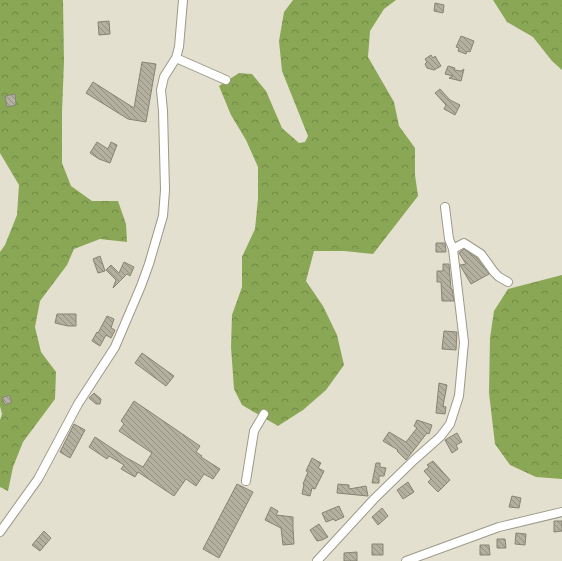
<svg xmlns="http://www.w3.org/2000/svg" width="562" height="561" font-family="'Exo 2',sans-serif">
<defs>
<pattern id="forest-crowns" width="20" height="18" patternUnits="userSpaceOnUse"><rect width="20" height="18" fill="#89a754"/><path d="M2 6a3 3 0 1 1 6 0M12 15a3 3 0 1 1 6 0" fill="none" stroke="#718946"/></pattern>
<pattern id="building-back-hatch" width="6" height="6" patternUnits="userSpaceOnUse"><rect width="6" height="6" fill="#b3b09f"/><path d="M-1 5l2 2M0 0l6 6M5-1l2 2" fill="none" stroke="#939082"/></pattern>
</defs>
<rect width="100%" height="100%" fill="#e4e0cf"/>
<path fill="url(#forest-crowns)" d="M0 0H63L64 61 62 112V163L71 186 92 201H118L126 224 127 242 100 239 74 249 67 265 40 301 35 327 41 352 56 372 55 399 23 442 13 467 8 491 0 487V420L2 414 0 406V252L5 245 17 215 19 185 0 153Z
M293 0H396L384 9 370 31 368 57 394 102 399 126 415 148V175L418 196 373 254 344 251H314L306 281 323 306 337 335 344 365 326 390 303 410 278 426 242 405 234 389 231 347 232 315 242 287V257L255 229 258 199V167L246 140 231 115 219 86 239 73 252 74 266 91 282 128 299 143 305 142 308 136 282 71 279 41 284 12Z
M493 0H562V70L552 61 533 37 507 22Z
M562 275V479L536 477 510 465 495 444 489 393 490 338 494 311 508 289Z"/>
<path fill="url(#building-back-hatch)" stroke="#878474" d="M435 3 444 5 443 13 434 11Z
M109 21 110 34 99 35 98 22Z
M461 36 474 41 470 52 467 51 466 54 458 51 459 48 456 47Z
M431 55 433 58 435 56 441 66 434 70 427 68 425 64 427 62 425 59Z
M142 62 156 64 146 122 128 119 86 93 93 82 134 108Z
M448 66 455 68 454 70 461 71 464 69 461 81 449 78 453 76 445 74Z
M440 89 450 100 460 105 455 115 444 109 446 105 435 93Z
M15 94 16 105 7 107 5 96Z
M97 142 108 149 111 142 117 145 110 163 99 159 90 153Z
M436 243H445L446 252H436Z
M464 249 477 258 489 274 471 284 460 265 466 264 459 253Z
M100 256 105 271 98 273 93 259Z
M124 262 134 267 130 276 127 274 113 288 116 280 106 270 111 265 119 273Z
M443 264H449L451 289H452L454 301H442L441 282H437V271H443Z
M57 314H76V326H68L55 323Z
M107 316 114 319 111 328 115 330 111 338 106 335 100 346 92 341 97 332 98 333Z
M444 331 457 332 456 350 442 349Z
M142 353 174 376 166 386 135 363Z
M439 383 447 385 443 406 446 407 445 414 436 413Z
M94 393 101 399 100 404H96L89 398Z
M9 395 12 402 5 405 2 398Z
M134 401 200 446 196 452 202 456 201 457 220 469 213 479 204 474 196 486 186 479 174 496 138 472 135 477 121 469 124 465 109 456 107 459 89 447 95 437 125 457 143 467 152 453 119 431 124 424 121 421Z
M417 420 432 425 429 434 427 433 406 460 397 451 398 450 383 441 389 432 406 442 417 428 414 426Z
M74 424 85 430 70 458 60 452Z
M457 433 462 442 456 445 458 449 452 453 445 440Z
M312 458 321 463 318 468 324 471 315 489 312 488 310 496 302 494 304 484H303L308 472 306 471Z
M433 461 450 480 438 492 428 482 431 479 424 471 429 467 427 465Z
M376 463H380V467L386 468 384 476H379V483H372Z
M408 482 414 492 403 499 397 490Z
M237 484 253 492 219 558 203 549Z
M338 484 349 485V489L366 486 368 496 337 493Z
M512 496 521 498 519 508 509 507Z
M339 506 344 517 335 521 334 519 326 522 322 513Z
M271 507 278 511 276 515 293 517V528L294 544 283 545 281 528 265 520Z
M382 508 388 516 378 525 372 517Z
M554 521H562V531L554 532Z
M319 524 328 537 322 540 317 541 310 530Z
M44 531 51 538 40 551 32 545Z
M516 533 526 534 525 545 515 544Z
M497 539H505L506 548H497Z
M372 544H383V555H372Z
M480 545H489L490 555H480Z
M357 552V561H344V553Z"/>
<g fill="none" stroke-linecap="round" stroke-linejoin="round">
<g stroke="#9c9988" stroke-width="10">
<path id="street" d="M176 58 226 80
M453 249 464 243 481 254 494 272 499 277 508 282
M246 481 254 431 264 414
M0 532 38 479 78 404 115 347 141 286 149 264 163 216 165 190 163 111 161 90 164 77 176 58 179 47 183 0
M317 561 374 499 414 460 440 437 450 424 459 396 464 342 453 249 449 239 445 207
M406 561 499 527 562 512"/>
</g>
<use href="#street" stroke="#fff" stroke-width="8"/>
</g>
</svg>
